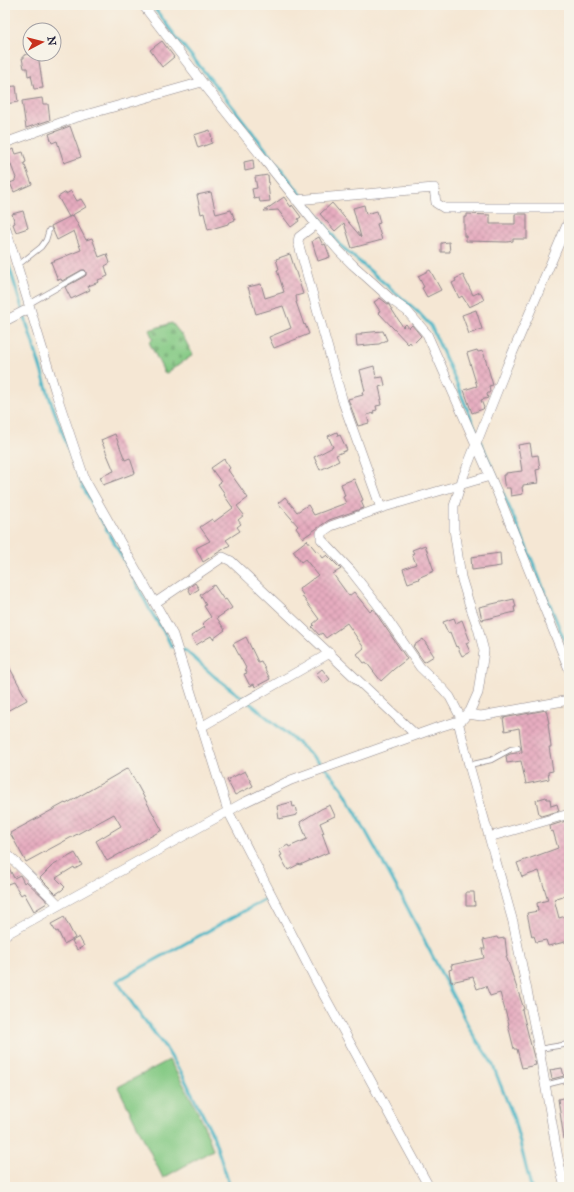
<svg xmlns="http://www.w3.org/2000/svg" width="574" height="1192" font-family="'IM FELL Great Primer',serif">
<defs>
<pattern id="cemetery-stones" width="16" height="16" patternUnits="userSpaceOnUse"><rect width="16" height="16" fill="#83c983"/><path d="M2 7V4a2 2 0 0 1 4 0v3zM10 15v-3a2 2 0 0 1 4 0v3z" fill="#71ac72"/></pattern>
<pattern id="building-cross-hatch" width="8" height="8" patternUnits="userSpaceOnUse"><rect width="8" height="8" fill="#e6acbf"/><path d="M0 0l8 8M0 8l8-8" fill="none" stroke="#c594a5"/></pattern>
</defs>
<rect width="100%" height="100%" fill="#f7f3e8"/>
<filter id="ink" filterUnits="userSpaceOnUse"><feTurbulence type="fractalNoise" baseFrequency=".025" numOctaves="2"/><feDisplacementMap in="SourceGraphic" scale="8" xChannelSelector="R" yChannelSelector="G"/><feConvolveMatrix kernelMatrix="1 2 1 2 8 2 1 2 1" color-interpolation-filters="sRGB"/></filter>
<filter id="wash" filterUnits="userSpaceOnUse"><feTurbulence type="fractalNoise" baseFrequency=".012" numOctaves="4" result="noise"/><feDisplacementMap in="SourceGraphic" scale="16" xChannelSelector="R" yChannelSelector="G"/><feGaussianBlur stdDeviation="0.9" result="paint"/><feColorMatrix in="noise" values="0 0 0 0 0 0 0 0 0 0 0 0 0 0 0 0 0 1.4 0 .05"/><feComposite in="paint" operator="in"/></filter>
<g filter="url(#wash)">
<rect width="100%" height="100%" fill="#f5e7d4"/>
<path fill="#83c983" stroke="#52765f" d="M169 1060C186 1088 203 1118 213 1150L163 1178 118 1087Z"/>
<path fill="url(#cemetery-stones)" stroke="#52765f" d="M172 323 184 338 193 355 165 374 149 342 153 339 149 330Z"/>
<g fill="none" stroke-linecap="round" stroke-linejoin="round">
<path stroke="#4ab6c6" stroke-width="3" d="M152 5 180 42 228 101 341 246 418 312 431 326 454 377 477 433
M5 253 51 402 83 487 130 571 151 612 166 635 171 646 174 647
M480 440 532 560 569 652
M180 649 186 651 215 677 256 708 299 744 324 766 342 788 402 897 472 1033 492 1063 514 1119 531 1187
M230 1187 213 1135 183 1076 165 1047 134 1006 117 981 268 898"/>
</g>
<g id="blocks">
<path fill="url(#building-cross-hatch)" d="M162 41 174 57 162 67 150 50Z
M28 54H38L43 88 34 89 31 75 28 76 27 68H24L22 58H24V55Z
M16 86 18 102 5 104V87Z
M42 98 43 104H48L50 120 26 128 22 101Z
M70 126 81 157 64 163 57 141 52 143 49 134Z
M210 130 212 139H211L212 143 198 148 194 135Z
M14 149 16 154 23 152 26 162 24 163 32 184 14 192 10 183 15 181V179L16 178 9 160 7 161 5 152Z
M253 160 254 169 245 171 244 162Z
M268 175 269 185H268L270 201 260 202 259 198 254 199 252 189 257 188 255 177Z
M71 191 77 201 81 199 86 207 69 217 58 197 66 192V194Z
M211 192 216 214 231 210 235 220 228 223V224L208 230 204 213 201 214 197 195Z
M284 197 291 207 292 205 301 217 298 219 299 221 291 227 278 210 264 211Z
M332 203 361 237 353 208 364 205 366 214 377 211 380 223 377 224 382 240 352 248 344 223 335 231 320 214Z
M23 211 28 228 16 232 13 224 15 223 12 214Z
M467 214 490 215V224H515V214H527V239H513V241L507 242 466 241V236H464V217H467Z
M73 215 86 240 92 238 99 257 107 254 110 263 105 266 108 276 98 280 99 282 88 286 90 290 71 299 65 287 85 276 86 275V272L85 270H82L62 281 61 279 58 280 51 262 81 250 74 231 57 240 51 226Z
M319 237 323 245 325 244 326 246 330 257 318 261 312 241Z
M449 242 450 252H441V243Z
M290 254 303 294 296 296 297 302H296L304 325 305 324 309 334 274 348 269 337 291 328 283 306 256 314 248 287 261 284 265 298 284 292 277 270 279 269 276 259Z
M430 270 441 290 427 297 422 288 424 287 418 276Z
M463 275 473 295 480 292 484 300 469 307 462 296 459 298 452 283 456 281 455 279Z
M380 298 389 305 403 327 406 324 409 328 412 325 421 336 412 345 410 342 408 344 378 312 380 311 374 302Z
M476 310 482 329 469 334 462 315Z
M383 331 387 340 379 344 357 346 356 335H361V333Z
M477 350 478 352 483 351 493 385 489 386 490 392 487 394 488 398 481 400 484 408 483 409 472 413 464 390 477 386 467 353Z
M374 366 376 378 383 377 385 385 379 387 382 400H380L381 405 376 406 377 410 373 411 374 413 367 415 369 423 358 426 348 399 363 395 362 392 365 391 360 370Z
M337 432 338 436 340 435 347 450 336 455 339 461 320 470 314 457 333 447 328 436Z
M115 434 125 460 130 458 135 473 103 485 100 477 114 471 101 440Z
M530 443 532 456 538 455 540 469 536 470 538 483 523 485V487H522L523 494 511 496 510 488H506L504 484 503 475H506V473L522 471 518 445Z
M224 459 230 468 228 470 248 498 237 506 244 515 238 520 241 524 237 527 240 531 226 540 230 545 203 562 196 548 210 541 200 527 212 519 214 522 233 508 224 495 225 494 218 484 221 482 211 468Z
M354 479 363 500 361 501 364 508 329 520 303 538 296 528 298 526 278 503 285 497 297 512 308 505 314 515 346 503 343 497 345 496 341 484Z
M307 540 316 551 317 550 323 558 327 555 341 569 333 574 349 596 354 592 370 612 373 609 407 659 394 669 381 681 366 662 364 663 357 654 364 648 347 623 326 638 322 633 319 635 312 627 314 625 313 624 319 619 302 596 303 595 299 589 318 575 305 559 301 562 293 551Z
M425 545 434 571 418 578 419 579 408 583 403 569 416 564 412 554 414 553 412 550Z
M500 553 501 566 472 570 471 557Z
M195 583 199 589 191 594 188 588Z
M214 585 224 600 226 599 232 608 217 618 225 630 213 639 211 636 196 645 191 636 205 627 202 624 211 617 204 606 206 605 200 595Z
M514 599 516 607H514L515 612 482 620 479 607Z
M454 618 456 623 462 620 470 641 466 643 470 652 462 656 457 646 456 647 450 632 448 633 443 622Z
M246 637 258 662 261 661 270 679 255 687 254 684 250 686 244 674 247 673 245 669 246 668 233 644Z
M423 639 434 656 424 662 413 646Z
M5 659 27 700 5 712Z
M322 669 330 679 324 684 316 674Z
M546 710 549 723H548L551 747H549L553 771 548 772 549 779 526 784 521 761 507 763 506 756 510 754 522 752 519 728 505 731 503 718Z
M128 768 162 830 107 861 96 841 121 826 114 814 26 862 10 833 65 803 66 804Z
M245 771 253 786 235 795 227 780Z
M546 797 547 799H550L551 806 557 804 559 811 541 816V814H539L536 800Z
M292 802 293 807 295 806 297 815 279 819 277 806Z
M330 805 335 816 320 823 324 833H322L329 852 300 865 299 864 288 870 280 856 282 855 279 850 288 845 289 847 307 839 300 822 321 809Z
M569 820V894L554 899 559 918 569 915V941L548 946 546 940 536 942 534 936 532 937 527 913 538 911 537 903 548 900 539 871 522 877 517 863 558 848 553 831 551 832 550 826Z
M75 853 82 865 75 869 74 867 56 878 65 887 62 890 56 894 40 878 52 866Z
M5 860 14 878 20 875 24 883 26 881 45 899 47 903 34 911 24 893 21 895 13 882 5 885Z
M466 892H474L475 906H466Z
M64 917 75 938 64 944 58 931 56 932 51 924Z
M79 937 84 946 77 950 72 941Z
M497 937 498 939 505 938 507 956H506L524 1009 522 1010 536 1065 522 1068 517 1049H514L508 1025 509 1024 500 993 490 996 486 986 477 989 473 977 451 982 449 970 452 969 451 965 484 958 482 949H485L483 940Z
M562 1068 564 1076 552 1079 550 1070Z
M569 1097V1138L564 1139 558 1099Z"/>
</g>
</g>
<g filter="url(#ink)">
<use href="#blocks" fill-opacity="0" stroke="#8c8488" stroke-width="1"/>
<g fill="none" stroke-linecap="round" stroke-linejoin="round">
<g stroke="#8c8488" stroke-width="6">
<path id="service" d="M17 266 41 247 46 240 49 230
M29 304 83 273
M469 765 491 760 511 749 518 748
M539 1049 569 1044
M545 1085 569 1079"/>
</g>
<g stroke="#8c8488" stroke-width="10">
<path id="minor" d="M143 5 202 82 319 228 339 251 353 265 393 301 407 311 427 334 498 494 569 669
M5 143 71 119 202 82
M296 200 434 188 436 203 444 208H569
M316 224 299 237 298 242 343 402 381 508
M5 226 55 390 85 480 173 635 228 811 314 977 429 1187
M5 321 30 308
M155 603 223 557 231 561 416 735
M468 714 481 716 569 700
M462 720 450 697 443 689 420 667 377 604 351 571 321 539V533L331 526 381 508 490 476
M458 721 469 765 513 922 539 1049 558 1158 563 1180 566 1187
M201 727 330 653
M489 837 569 814
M5 852 59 905
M5 935 243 803 291 780 436 728 462 720 470 711 478 693 484 651 478 628 469 603 461 577 454 529V506L463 477 507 366 569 220"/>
</g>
<use href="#service" stroke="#fff" stroke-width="4.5"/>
<use href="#minor" stroke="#fff" stroke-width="9"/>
</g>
</g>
<rect width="574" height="1192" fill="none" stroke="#f7f3e8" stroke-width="20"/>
<g transform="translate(42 42) rotate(83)"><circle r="19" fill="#f7f3e8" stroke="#a29fa3"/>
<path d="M0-3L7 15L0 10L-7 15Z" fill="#c8321e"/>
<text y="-6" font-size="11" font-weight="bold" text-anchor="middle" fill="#22223b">N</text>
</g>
</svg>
